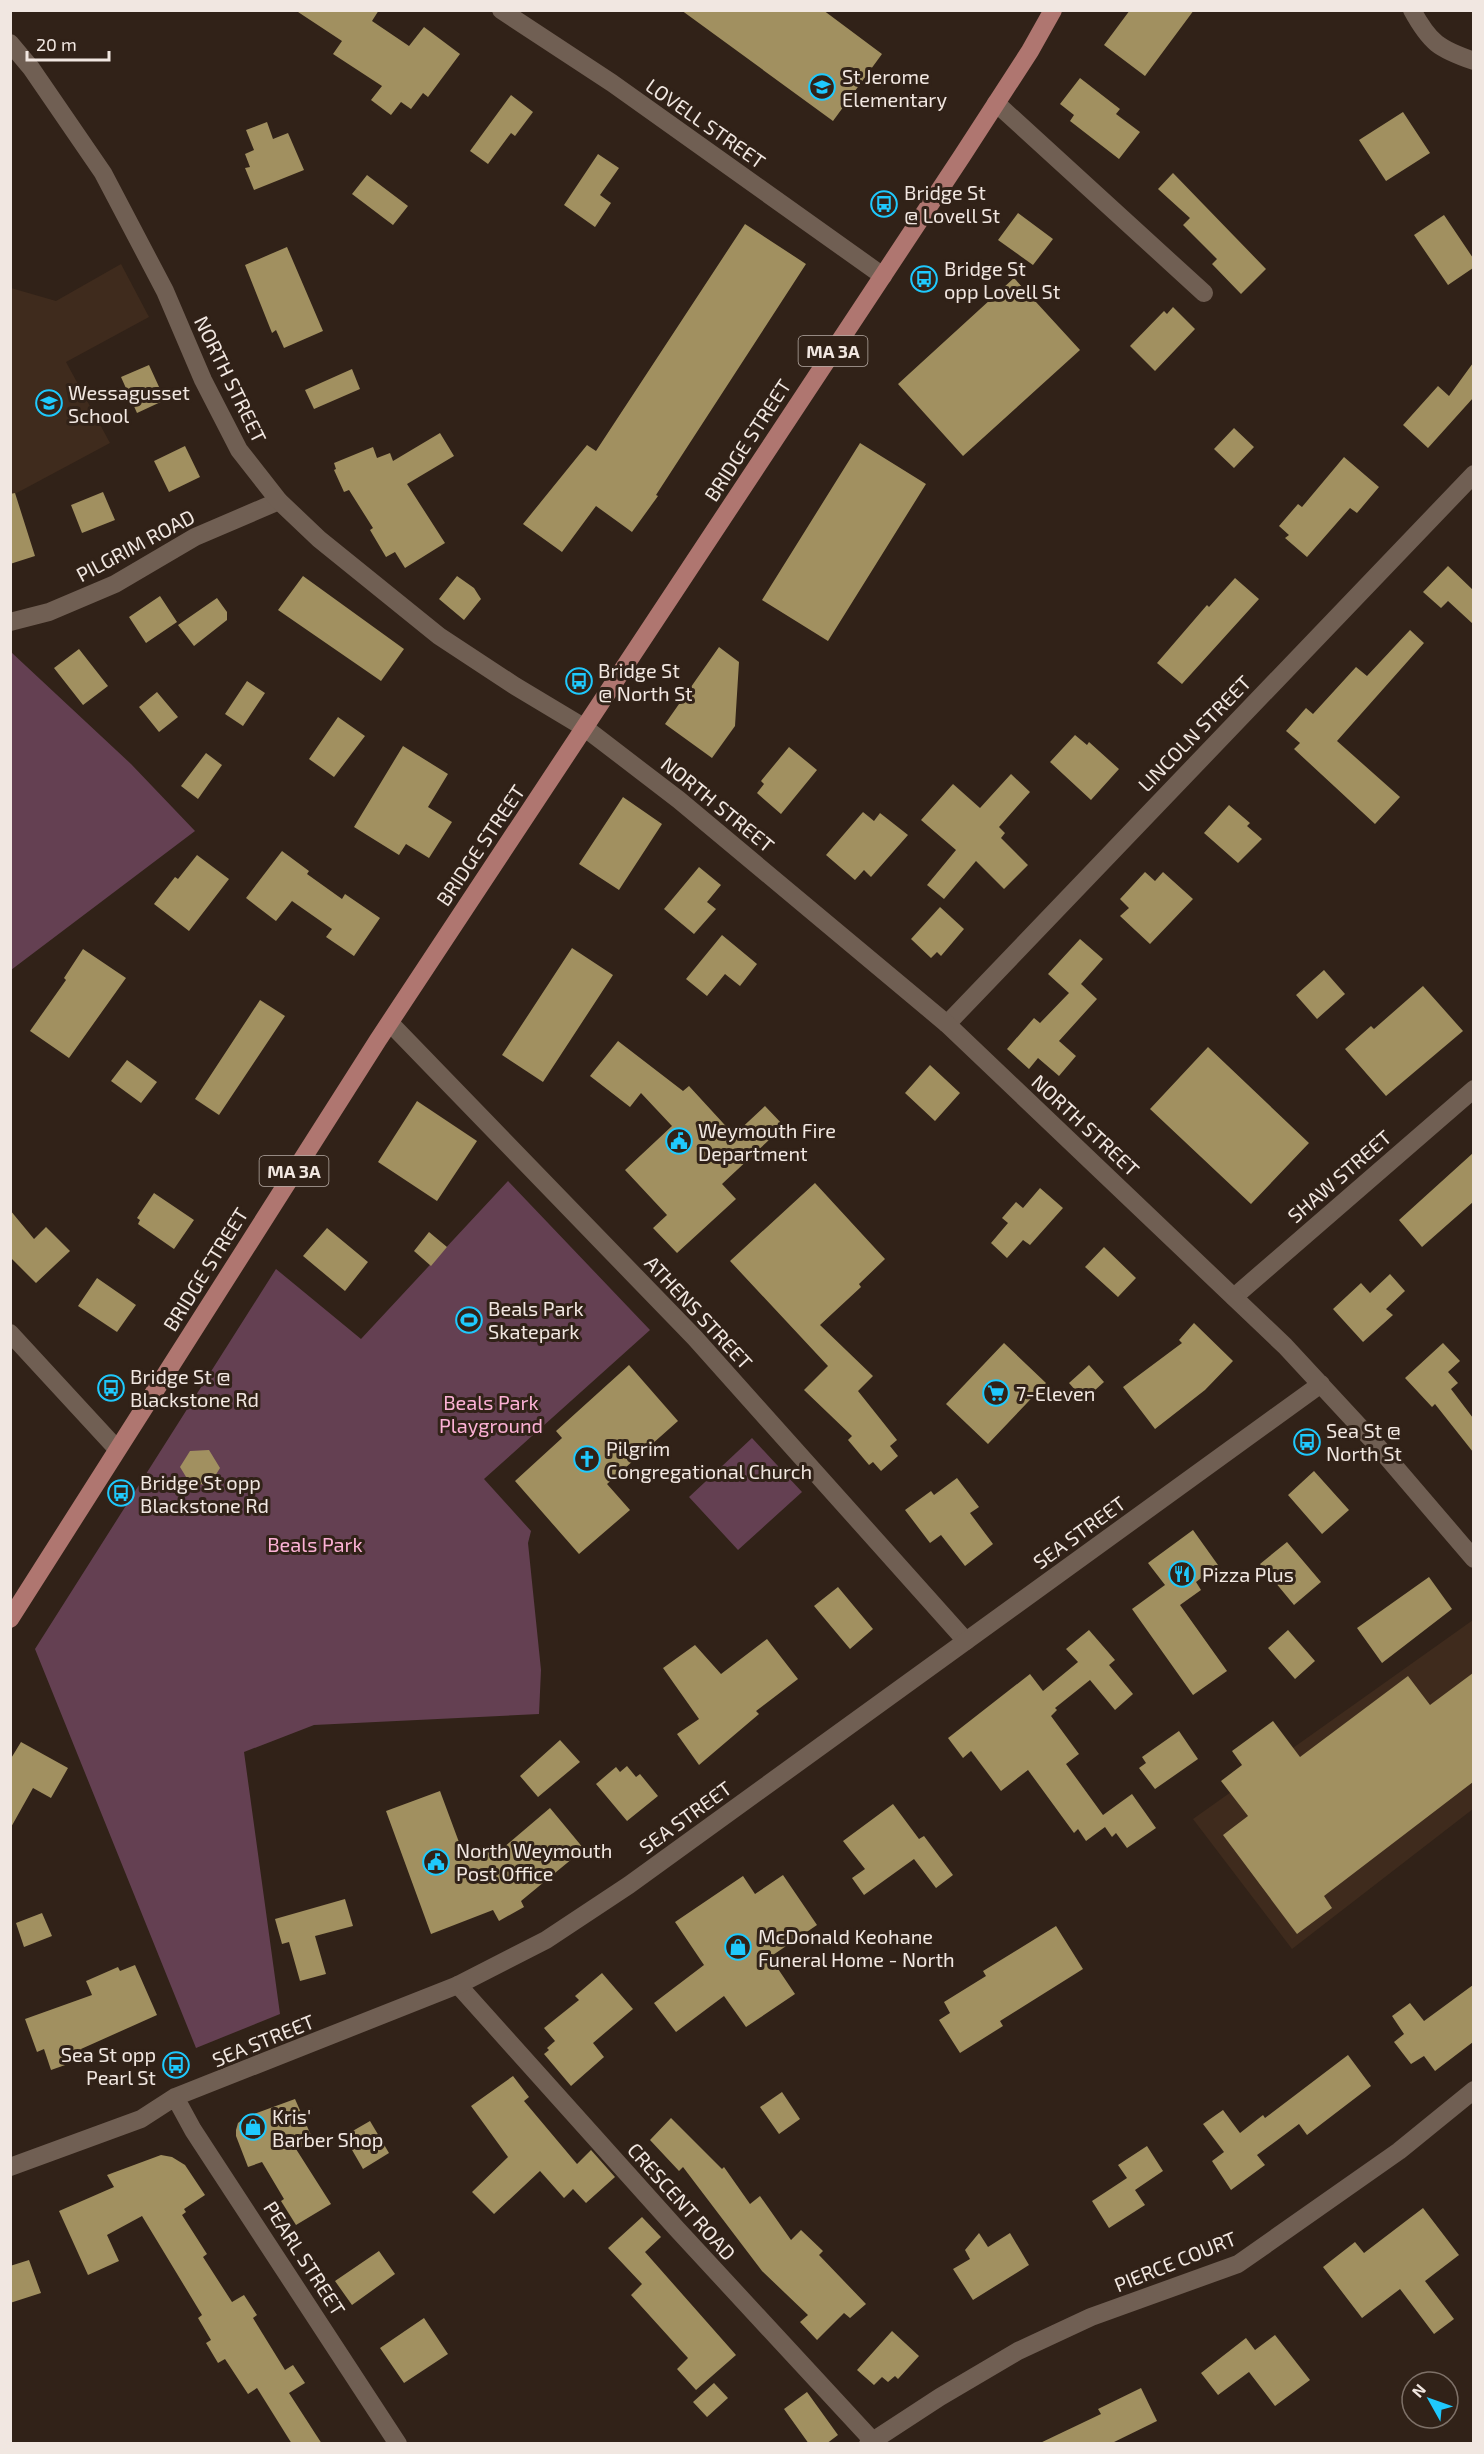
<svg xmlns="http://www.w3.org/2000/svg" width="1484" height="2454" font-family="'Exo 2',sans-serif">
<rect width="100%" height="100%" fill="#312218"/>
<path fill="#3f2b1d" d="M121 264 149 317 66 362 110 443 11 496V288L56 301Z
M1473 1620V1809L1292 1949 1193 1819Z"/>
<path fill="#644052" d="M11 652 131 764 195 831 11 970Z
M508 1181 650 1330 484 1479 531 1531 528 1543 541 1670 539 1714 314 1725 244 1752 280 2014 196 2048 35 1649 276 1269 361 1339Z
M752 1438 802 1492 738 1550 689 1497Z"/>
<path fill="#a19060" d="M295 10H379L372 21 409 46 424 27 460 54 428 97 423 93 411 109 401 102 391 115 371 100 382 86 333 54 342 41Z
M681 10H823L882 54 833 121Z
M1130 10H1194L1145 76 1104 45Z
M1080 78 1120 109 1116 114 1140 132 1119 159 1070 121 1074 115 1060 104Z
M511 95 533 112 515 136 511 133 488 164 470 151Z
M1403 112 1430 153 1386 181 1359 140Z
M267 122 273 139 288 133 304 170 254 190 245 168 250 167 245 154 254 150 246 130Z
M598 154 619 168 600 195 611 203 595 227 564 205Z
M1173 173 1266 269 1241 294 1212 264 1217 259 1183 225 1190 218 1158 189Z
M367 175 408 206 393 225 352 194Z
M1018 213 1053 239 1033 265 998 240Z
M1444 215 1473 258V268L1448 285 1414 235Z
M745 224 806 264 656 495 658 496 632 532 596 506 562 552 523 524 587 445 596 451Z
M287 247 323 331 284 348 276 330 272 333 245 265Z
M1014 278 1080 350 963 456 898 384Z
M1173 307 1195 329 1155 371 1130 346 1164 311 1167 314Z
M1473 363V398L1428 448 1403 425 1438 386 1449 396Z
M149 365 165 400 137 413 121 377Z
M352 369 360 389 314 409 305 390Z
M1234 428 1254 447 1234 468 1214 449Z
M440 433 454 456 407 484 445 543 405 568 395 552 386 557 370 530 373 528 349 490 344 492 334 470 336 469 334 463 373 447 377 458 390 453 393 461Z
M860 443 926 484 828 641 762 600Z
M185 446 200 477 169 492 154 461Z
M1344 457 1379 487 1357 513 1350 508 1307 557 1285 538 1289 535 1279 526 1298 504 1302 507Z
M103 492 115 520 82 533 71 505Z
M15 493 35 556 10 564V494Z
M1448 566 1473 590V624L1448 601 1441 608 1423 592Z
M303 576 404 649 381 681 278 610Z
M457 576 474 588 481 599 464 620 439 599Z
M1235 578 1259 599 1182 684 1157 663 1207 605 1209 607Z
M160 596 177 622 146 643 129 617Z
M217 598 227 612V620L194 646 178 625Z
M1410 630 1424 643 1337 741 1400 797 1375 824 1294 749 1300 743 1286 731 1306 708 1313 714 1356 667 1367 676Z
M719 647 739 662 735 726 712 758 665 724Z
M79 649 108 686 83 705 54 668Z
M247 681 265 693 243 726 225 714Z
M157 692 178 717 159 732 139 707Z
M338 717 365 736 334 777 309 759Z
M1075 735 1087 745 1089 742 1119 769 1091 800 1050 762Z
M403 746 448 774 428 807 452 822 429 858 406 844 399 855 354 827Z
M789 747 817 770 781 814 757 793 764 784 761 781Z
M206 753 222 765 198 799 181 786Z
M1011 774 1030 792 999 827 1005 833 1001 838 1028 865 1004 889 976 861 944 899 927 885 956 850 921 820 953 784 980 808Z
M623 797 662 824 619 890 579 864Z
M1229 805 1250 823 1247 826 1262 839 1238 863 1204 833Z
M863 812 874 821 880 813 908 835 871 877 864 870 855 880 826 855Z
M282 851 309 871 307 874 342 899 345 894 380 918 354 956 326 937 332 929 292 901 276 921 246 898Z
M197 855 229 879 189 931 154 904 175 877 178 879Z
M699 867 721 885 707 902 716 909 694 934 664 909Z
M1145 872 1155 881 1163 872 1193 899 1150 944 1120 916 1129 908 1120 899Z
M940 907 964 929 941 956 937 952 931 958 911 939Z
M722 935 757 964 740 986 725 974 707 996 686 979Z
M1080 939 1103 959 1081 984 1097 999 1059 1041 1076 1056 1059 1076 1038 1058 1029 1069 1007 1049 1034 1018 1040 1023 1069 993 1048 974Z
M572 948 613 975 543 1082 502 1055Z
M83 949 126 978 69 1058 30 1031 66 980 64 978Z
M1324 970 1345 994 1317 1019 1296 995Z
M1423 986 1463 1031 1386 1096 1345 1049 1371 1026 1374 1029Z
M260 1000 285 1016 219 1115 195 1099Z
M618 1041 683 1091 689 1086 734 1135 765 1106 784 1126 722 1184 736 1199 677 1253 653 1228 667 1215 625 1170 672 1126 641 1093 630 1107 590 1076Z
M1208 1047 1309 1143 1251 1204 1150 1109Z
M127 1060 157 1082 141 1103 111 1081Z
M930 1065 960 1093 935 1121 905 1093Z
M417 1101 477 1141 437 1201 378 1162Z
M1473 1153V1202L1422 1247 1399 1220Z
M815 1183 885 1259 859 1284 861 1287 820 1325 873 1376 858 1391 897 1440 890 1446 898 1456 881 1471 873 1462 869 1465 848 1440 852 1436 804 1390 828 1366 730 1261Z
M1040 1188 1063 1208 1030 1245 1023 1240 1007 1258 991 1243 1008 1223 1002 1218 1016 1202 1023 1208Z
M154 1193 194 1220 174 1249 138 1224 140 1220 137 1218Z
M10 1210 34 1239 46 1227 70 1251 36 1283 10 1257Z
M327 1228 368 1262 345 1291 303 1256Z
M429 1232 447 1247 431 1266 414 1251Z
M1104 1247 1136 1278 1118 1297 1085 1267Z
M1390 1274 1405 1291 1386 1309 1393 1315 1363 1342 1333 1309 1361 1283 1370 1293Z
M97 1278 136 1305 117 1332 78 1306Z
M1194 1323 1233 1361 1205 1390 1155 1429 1123 1387 1182 1343 1179 1340Z
M1004 1343 1046 1383 988 1444 946 1404Z
M1443 1343 1460 1361 1448 1372 1458 1383 1451 1389 1473 1418V1452L1435 1404 1432 1407 1405 1378Z
M629 1365 678 1421 607 1484 630 1510 579 1554 515 1481 562 1438 556 1431Z
M1089 1365 1104 1382 1084 1400 1069 1383Z
M209 1450 220 1468 210 1484 191 1485 180 1467 190 1451Z
M1314 1471 1349 1510 1322 1534 1288 1495Z
M957 1478 979 1507 970 1513 993 1544 965 1566 941 1535 930 1543 905 1510 931 1491 934 1495Z
M1193 1530 1218 1565 1196 1582 1201 1590 1180 1605 1227 1671 1193 1695 1132 1609 1165 1585 1148 1563Z
M1287 1542 1321 1582 1294 1605 1260 1564Z
M1429 1577 1452 1609 1382 1663 1357 1628Z
M838 1587 873 1629 850 1649 814 1606Z
M1089 1630 1115 1660 1109 1665 1133 1694 1115 1710 1090 1680 1055 1708 1057 1710 1051 1716 1079 1754 1066 1764 1103 1815 1132 1794 1156 1828 1127 1848 1116 1833 1112 1837 1105 1827 1086 1841 1078 1829 1074 1833 1028 1770 1001 1791 971 1751 963 1758 948 1738 1030 1674 1043 1691 1078 1662 1066 1649Z
M1288 1630 1315 1661 1295 1679 1268 1648Z
M767 1639 798 1679 756 1711 759 1714 699 1765 677 1734 699 1719 663 1668 695 1645 721 1674Z
M1473 1673V1782L1324 1896 1332 1908 1297 1934 1223 1835 1248 1816 1221 1781 1242 1765 1232 1751 1273 1721 1300 1757 1408 1676 1430 1705Z
M1179 1731 1198 1759 1155 1789 1139 1768 1146 1763 1142 1757Z
M560 1740 580 1762 538 1797 520 1776Z
M21 1742 68 1768 51 1798 33 1788 10 1829V1760Z
M627 1766 636 1777 640 1774 658 1796 627 1821 596 1784 616 1767 620 1772Z
M440 1791 466 1861 492 1848 496 1854 550 1808 584 1849 521 1901 524 1907 499 1921 493 1910 431 1934 386 1811Z
M893 1804 919 1839 924 1836 953 1875 936 1888 914 1859 864 1895 852 1878 865 1869 843 1841Z
M783 1875 817 1925 770 1957 795 1994 746 2027 724 1996 676 2032 654 2003 704 1965 675 1922 743 1876 755 1894Z
M345 1899 353 1926 315 1936 326 1974 300 1981 289 1942 282 1944 275 1919Z
M42 1913 52 1936 24 1947 16 1923Z
M1056 1926 1083 1969 1000 2021 1003 2026 960 2053 939 2020 950 2013 944 2002 986 1976 983 1971Z
M135 1965 157 2015 81 2049 85 2058 51 2070 44 2049 37 2052 25 2019 92 1995 86 1981 118 1967 120 1971Z
M602 1973 633 2009 593 2043 604 2057 571 2086 544 2054 549 2050 547 2048 555 2041 544 2028 579 2000 575 1996Z
M1473 1985V2042L1435 2071 1424 2056 1411 2064 1394 2042 1404 2034 1392 2016 1410 2003 1424 2021Z
M1348 2055 1371 2086 1307 2135 1299 2124 1257 2155 1265 2165 1231 2190 1212 2161 1224 2152 1203 2124 1223 2110 1240 2133 1263 2115 1265 2118Z
M513 2076 529 2097 524 2101 577 2164 591 2150 615 2177 586 2203 573 2189 564 2198 540 2171 494 2214 472 2192 508 2157 471 2106Z
M782 2092 800 2119 779 2134 760 2107Z
M295 2099 314 2142 296 2149 331 2204 296 2225 281 2201 284 2199 262 2162 248 2167 236 2136V2130L238 2123 246 2117Z
M671 2118 722 2169 724 2167 750 2204 760 2196 791 2240 801 2230 823 2251 819 2255 866 2304 850 2318 844 2313 817 2340 800 2322 808 2315 762 2271 683 2167 679 2171 650 2140Z
M370 2121 389 2153 363 2169 344 2136Z
M1147 2146 1163 2171 1135 2190 1145 2205 1109 2228 1092 2201 1127 2178 1118 2165Z
M161 2155 172 2157 185 2165 205 2195 184 2209 186 2212 182 2215 207 2254 203 2257 232 2302 244 2295 257 2315 253 2318 285 2370 293 2365 305 2383 289 2393 322 2444H292L257 2388 248 2394 225 2359 218 2363 206 2343 211 2340 198 2318 202 2315 142 2216 107 2235 119 2261 88 2275 59 2211 114 2187 107 2175Z
M1423 2208 1459 2255 1425 2281 1454 2319 1434 2334 1400 2289 1362 2318 1323 2267 1355 2242 1364 2253Z
M642 2217 661 2237 645 2252 736 2355 696 2390 677 2369 688 2358 631 2295 642 2284 608 2248Z
M979 2233 988 2247 1010 2233 1029 2265 973 2300 953 2269 970 2259 965 2250Z
M379 2251 395 2274 352 2305 335 2281Z
M29 2260 41 2293 10 2303V2266Z
M424 2318 448 2354 404 2383 380 2348Z
M892 2331 919 2356 898 2379 895 2376 888 2382 882 2377 874 2385 857 2370Z
M1275 2335 1310 2380 1275 2406 1249 2372 1218 2395 1201 2373 1246 2338 1255 2350Z
M714 2383 728 2398 707 2417 693 2402Z
M1141 2388 1157 2421 1110 2444H1038L1101 2414 1098 2409Z
M807 2392 838 2435 826 2444H809L784 2409Z"/>
<g fill="none" stroke-linecap="round" stroke-linejoin="round">
<path stroke="#705f53" stroke-width="18" d="M501 10 612 83 883 276
M1412 10C1430 43 1439 49 1474 61
M996 103 1204 293
M10 622 49 612 115 584 195 537 279 501
M390 1023 695 1338 966 1641
M947 1024 1474 474
M1234 1297 1474 1089
M10 1333 117 1449
M458 1985 676 2228 873 2441
M868 2444 940 2397 1018 2351 1091 2317 1238 2264 1399 2151 1474 2090"/>
<path stroke="#705f53" stroke-width="18" d="M10 43 31 68 103 173 165 291 203 380 239 450 279 501 319 539 439 636 515 686 585 728 679 800 947 1024 1285 1346 1373 1441 1474 1559
M175 2097 193 2130 398 2444
M10 2167 141 2119 175 2097 458 1985 546 1940 629 1885 1321 1384"/>
<path stroke="#af7670" stroke-width="18" d="M10 1619 378 1040 962 156 1030 51 1053 10"/>
</g>
<defs>
<g id="school-ring" transform="scale(1.35)"><circle r="9.5" fill="#312218" stroke="#1fc9fd" stroke-width="1.5"/><path d="M0-5L7-2L0 1L-7-2ZM-4 1L0 2.5L4 1V4Q0 6-4 4Z" fill="#1fc9fd"/></g>
<g id="bus-ring" transform="scale(1.35)"><circle r="9.5" fill="#312218" stroke="#1fc9fd" stroke-width="1.5"/><path d="M-5-6H5V4H4V6H2V4H-2V6H-4V4H-5ZM-3.5-4V0h7V-4ZM-3.5 1.2v1.5H-2V1.2ZM2 1.2v1.5H3.5V1.2Z" fill="#1fc9fd"/></g>
<g id="civic-ring" transform="scale(1.35)"><circle r="9.5" fill="#312218" stroke="#1fc9fd" stroke-width="1.5"/><path d="M-.6-6.5H3V-4.5H.6V-3L4-1V1h2V6H-6V1h2V-1L-.6-3ZM-1.2 2.5V6h2.4V2.5Z" fill="#1fc9fd"/></g>
<g id="stadium-ring" transform="scale(1.35)"><circle r="9.5" fill="#312218" stroke="#1fc9fd" stroke-width="1.5"/><path d="M0-5a6.5 5 0 1 0 0 10a6.5 5 0 1 0 0-10ZM-3.5-1.8h7v3.6h-7Z" fill="#1fc9fd"/></g>
<g id="supermarket-ring" transform="scale(1.35)"><circle r="9.5" fill="#312218" stroke="#1fc9fd" stroke-width="1.5"/><path d="M-6-5.5h2.5l.6 2H6L4.5 2H-2.5L-4.4-4H-6ZM-1.5 3.2a1.3 1.3 0 1 0 .1 0ZM3 3.2a1.3 1.3 0 1 0 .1 0Z" fill="#1fc9fd"/></g>
<g id="church-ring" transform="scale(1.35)"><circle r="9.5" fill="#312218" stroke="#1fc9fd" stroke-width="1.5"/><path d="M-1.2-6h2.4v3.5h3.3v2.4h-3.3V6h-2.4V-.1h-3.3v-2.4h3.3Z" fill="#1fc9fd"/></g>
<g id="restaurant-ring" transform="scale(1.35)"><circle r="9.5" fill="#312218" stroke="#1fc9fd" stroke-width="1.5"/><path d="M-5-6h1v4h1v-4h1v4h1v-4h1v5L-1.5 .5V6h-2V.5L-5-1ZM5-6V6H3V1.5H1.5Q1.5-4 5-6Z" fill="#1fc9fd"/></g>
<g id="shop-ring" transform="scale(1.35)"><circle r="9.5" fill="#312218" stroke="#1fc9fd" stroke-width="1.5"/><path d="M-5-2.5h2.3a2.7 3.5 0 0 1 5.4 0H5L5.5 6h-11ZM-1.5-2.5h3a1.5 2.3 0 0 0-3 0Z" fill="#1fc9fd"/></g>
</defs>
<g fill-rule="evenodd">
<use href="#school-ring" x="822" y="87"/>
<use href="#bus-ring" x="884" y="204"/>
<use href="#bus-ring" x="924" y="279"/>
<use href="#school-ring" x="49" y="403"/>
<use href="#bus-ring" x="579" y="681"/>
<use href="#civic-ring" x="679" y="1141"/>
<use href="#stadium-ring" x="469" y="1320"/>
<use href="#bus-ring" x="111" y="1388"/>
<use href="#supermarket-ring" x="996" y="1393"/>
<use href="#bus-ring" x="1307" y="1442"/>
<use href="#church-ring" x="587" y="1459"/>
<use href="#bus-ring" x="121" y="1493"/>
<use href="#restaurant-ring" x="1182" y="1574"/>
<use href="#civic-ring" x="436" y="1862"/>
<use href="#shop-ring" x="738" y="1947"/>
<use href="#bus-ring" x="176" y="2065"/>
<use href="#shop-ring" x="253" y="2127"/>
</g>
<g text-anchor="middle" dominant-baseline="central" stroke-width="6" stroke-linejoin="round" paint-order="stroke">
<g fill="#312218" stroke="#b7aca5" stroke-width="1.5">
<rect x="798.5" y="336" width="69" height="30" rx="4.5"/>
<rect x="259.5" y="1156" width="69" height="30" rx="4.5"/>
</g>
<g font-size="18" font-weight="bold" fill="#f1e7e1">
<text x="833" y="351">MA 3A</text>
<text x="294" y="1171">MA 3A</text>
</g>
<g font-size="20" fill="#f1e7e1" stroke="#312218" text-anchor="start">
<text x="842" y="76">St Jerome<tspan x="842" dy="23">Elementary</tspan></text>
<text x="904" y="192">Bridge St<tspan x="904" dy="23">@ Lovell St</tspan></text>
<text x="944" y="268">Bridge St<tspan x="944" dy="23">opp Lovell St</tspan></text>
<text x="68" y="392">Wessagusset<tspan x="68" dy="23">School</tspan></text>
<text x="598" y="670">Bridge St<tspan x="598" dy="23">@ North St</tspan></text>
<text x="698" y="1130">Weymouth Fire<tspan x="698" dy="23">Department</tspan></text>
<text x="488" y="1308">Beals Park<tspan x="488" dy="23">Skatepark</tspan></text>
<text x="130" y="1376">Bridge St @<tspan x="130" dy="23">Blackstone Rd</tspan></text>
<text x="1016" y="1393">7-Eleven</text>
<text x="1326" y="1430">Sea St @<tspan x="1326" dy="23">North St</tspan></text>
<text x="606" y="1448">Pilgrim<tspan x="606" dy="23">Congregational Church</tspan></text>
<text x="140" y="1482">Bridge St opp<tspan x="140" dy="23">Blackstone Rd</tspan></text>
<text x="1202" y="1574">Pizza Plus</text>
<text x="456" y="1850">North Weymouth<tspan x="456" dy="23">Post Office</tspan></text>
<text x="758" y="1936">McDonald Keohane<tspan x="758" dy="23">Funeral Home - North</tspan></text>
<text x="156" y="2054" text-anchor="end">Sea St opp<tspan x="156" dy="23">Pearl St</tspan></text>
<text x="272" y="2116">Kris'<tspan x="272" dy="23">Barber Shop</tspan></text>
</g>
<g font-size="20" fill="#f1e7e1" stroke="#312218">
<text transform="translate(706 123) rotate(35)">LOVELL STREET</text>
<text transform="translate(231 379) rotate(64)">NORTH STREET</text>
<text transform="translate(747 440) rotate(-57)">BRIDGE STREET</text>
<text transform="translate(135 545) rotate(-28)">PILGRIM ROAD</text>
<text transform="translate(1194 733) rotate(-46)">LINCOLN STREET</text>
<text transform="translate(718 804) rotate(39)">NORTH STREET</text>
<text transform="translate(480 845) rotate(-56)">BRIDGE STREET</text>
<text transform="translate(1086 1125) rotate(43)">NORTH STREET</text>
<text transform="translate(1339 1176) rotate(-41)">SHAW STREET</text>
<text transform="translate(205 1269) rotate(-58)">BRIDGE STREET</text>
<text transform="translate(699 1312) rotate(47)">ATHENS STREET</text>
<text transform="translate(1079 1532) rotate(-36)">SEA STREET</text>
<text transform="translate(685 1817) rotate(-36)">SEA STREET</text>
<text transform="translate(263 2040) rotate(-22)">SEA STREET</text>
<text transform="translate(682 2201) rotate(48)">CRESCENT ROAD</text>
<text transform="translate(305 2258) rotate(57)">PEARL STREET</text>
<text transform="translate(1175 2261) rotate(-22)">PIERCE COURT</text>
</g>
<g font-size="20" fill="#fdb2d6" stroke="#312218">
<text x="491" y="1402">Beals Park<tspan x="491" dy="23">Playground</tspan></text>
<text x="315" y="1544">Beals Park</text>
</g>
</g>
<rect width="1484" height="2454" fill="none" stroke="#f1e7e1" stroke-width="24"/>
<g transform="translate(1430 2400) rotate(310)"><circle r="28" fill="#312218" stroke="#7e7168" stroke-width="1.5"/>
<path d="M0-4.5L10 22L0 15L-10 22Z" fill="#1fc9fd"/>
<text y="-9" font-size="16" font-weight="bold" text-anchor="middle" fill="#f1e7e1">N</text>
</g>
<path d="M27 51v9h82v-9" fill="none" stroke="#f1e7e1" stroke-width="3"/>
<text x="36" y="51" font-size="18" fill="#f1e7e1" stroke="#312218" stroke-width="4.5" paint-order="stroke">20 m</text>
</svg>
